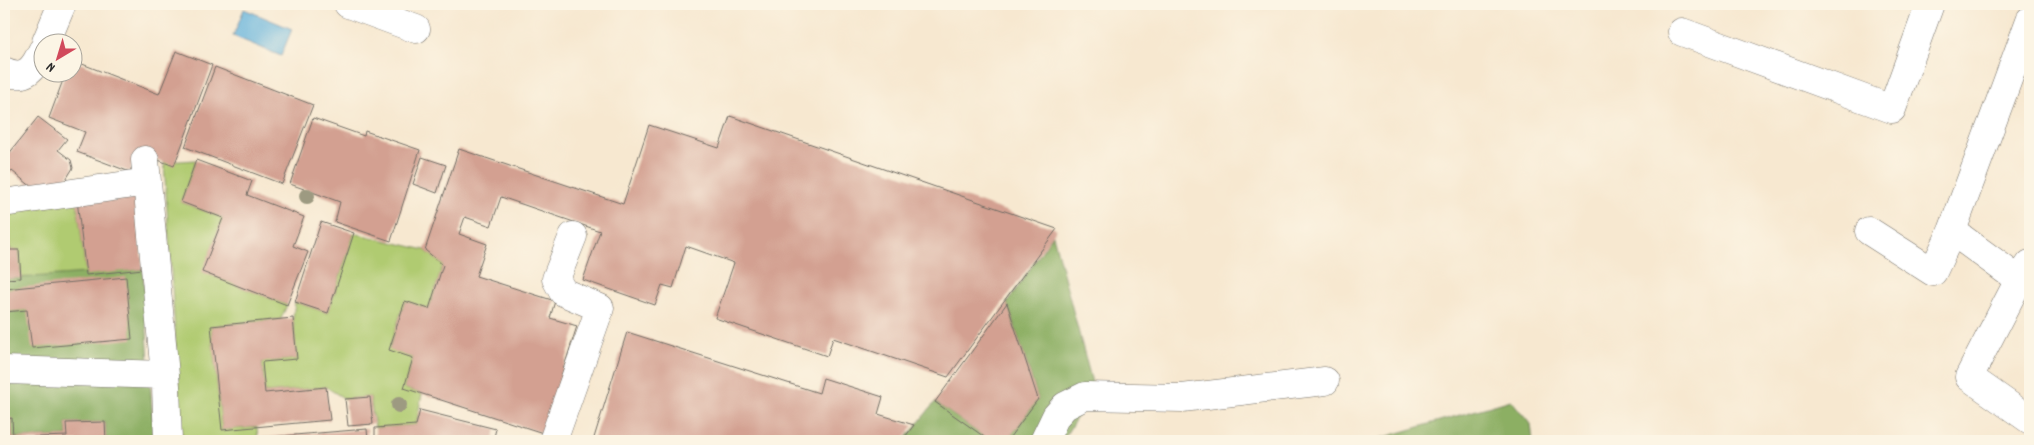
<svg xmlns="http://www.w3.org/2000/svg" width="2034" height="445" font-family="Dekko,sans-serif">
<rect width="100%" height="100%" fill="#fcf5e5"/>
<filter id="ink" filterUnits="userSpaceOnUse"><feTurbulence type="fractalNoise" baseFrequency=".02" numOctaves="2"/><feDisplacementMap in="SourceGraphic" scale="10" xChannelSelector="R" yChannelSelector="G"/><feConvolveMatrix kernelMatrix="1 2 1 2 8 2 1 2 1" color-interpolation-filters="sRGB"/></filter>
<filter id="wash" filterUnits="userSpaceOnUse"><feTurbulence type="fractalNoise" baseFrequency=".0096" numOctaves="4" result="noise"/><feDisplacementMap in="SourceGraphic" scale="20" xChannelSelector="R" yChannelSelector="G"/><feGaussianBlur stdDeviation="1.12" result="paint"/><feColorMatrix in="noise" values="0 0 0 0 0 0 0 0 0 0 0 0 0 0 0 0 0 1.4 0 .05"/><feComposite in="paint" operator="in"/></filter>
<g filter="url(#wash)">
<rect width="100%" height="100%" fill="#f7e8d0"/>
<path fill="#b0cb71" stroke="#6e7b4e" d="M196 160 181 202 223 218 203 272 287 305 281 319 211 326 222 430 257 427 258 441H182L164 162Z
M77 200 86 275 21 278 19 250H10L8 226H4V208Z
M354 233 425 250 443 265 429 309 405 301 389 349 413 358 404 388 422 394 416 425 375 428 370 397 345 399 326 387 265 393 262 362 297 359 293 318 295 302 328 313Z"/>
<path fill="#8caf63" stroke="#5c6d47" d="M1053 235 1094 390 1062 441H1007L1038 399 1007 303Z
M143 269 154 441H106L105 422 66 423 67 436 13 438 12 419H4V279Z
M1511 400 1531 424 1533 441H1371Z
M935 402 990 441H904Z"/>
<path fill="#60b1db" stroke="#466e83" d="M244 9 292 29 281 56 233 36Z"/>
<g id="blocks">
<path fill="#d3a091" d="M176 51 212 65 174 166 137 152 130 172 77 152 85 132 49 118 66 72H72V60L159 94Z
M215 67 313 105 282 184 185 147Z
M730 116 1057 229 948 377 833 338 827 356 715 318 734 263 686 246 673 288 662 285 655 305 583 280 600 231 501 197 491 226 465 217 459 234 487 244 476 276 555 301 550 318 577 326 543 433 404 388 413 358 389 350 405 301 429 309 443 265 425 250 459 149 623 204 649 125 719 148Z
M38 117 67 139 58 150 71 160 73 168 65 181 33 188 12 171 6 178 4 176V160Z
M313 118 364 136 365 131 420 150 391 241 335 222 340 202 290 184Z
M422 157 446 165 437 193 413 184Z
M196 160 252 181 247 195 304 217 293 246 308 252 287 305 202 272 223 218 181 202Z
M135 194 143 269 86 275 77 200Z
M321 222 354 233 328 313 295 302Z
M4 226H8L10 250H19L21 278 4 279Z
M126 277 132 339 32 348 27 310 4 312V289Z
M1007 303 1038 399 1007 441H990L935 402Z
M293 318 297 359 262 362 265 393 326 387 330 420 222 430 211 326Z
M627 332 819 393 823 378 883 397 878 414 914 425 902 441H593Z
M370 397 373 424 348 426 345 399Z
M420 410 496 429 493 441H375V428L416 425Z
M12 418 13 438 67 436 66 423 105 422 106 441H4V419Z
M367 429 368 441H258V438Z"/>
</g>
</g>
<g filter="url(#ink)">
<use href="#blocks" fill-opacity="0" stroke="#726d65" stroke-width="1"/>
<g fill="none" stroke-linecap="round" stroke-linejoin="round">
<g stroke="#726d65" stroke-width="29">
<path id="minor" d="M348 4 416 29
M1682 32 1892 109 1930 4
M46 42 62 4
M4 71C26 81 34 68 42 51
M145 160 166 386 168 441
M10 202 147 182
M1869 231 1933 272 1952 231 2030 20
M1952 231 2019 280
M2030 264 2019 280 1969 377 2030 420
M4 370 165 375
M553 441 600 308 563 292 556 279 573 236
M1044 441 1056 416 1065 406 1085 396 1182 398 1325 381"/>
</g>
<use href="#minor" stroke="#fff" stroke-width="28"/>
</g>
<g fill="#9d9a81">
<circle cx="307" cy="196" r="8"/>
<circle cx="399" cy="405" r="8"/>
</g>
</g>
<rect width="2034" height="445" fill="none" stroke="#fcf5e5" stroke-width="20"/>
<g transform="translate(58 58) rotate(218)"><circle r="24" fill="#fcf5e5" stroke="#a8a49b"/>
<path d="M0-4L9 19L0 12L-9 19Z" fill="#d1495b"/>
<text y="-8" font-size="14" font-weight="bold" text-anchor="middle" fill="#2b2b2b">N</text>
</g>
</svg>
